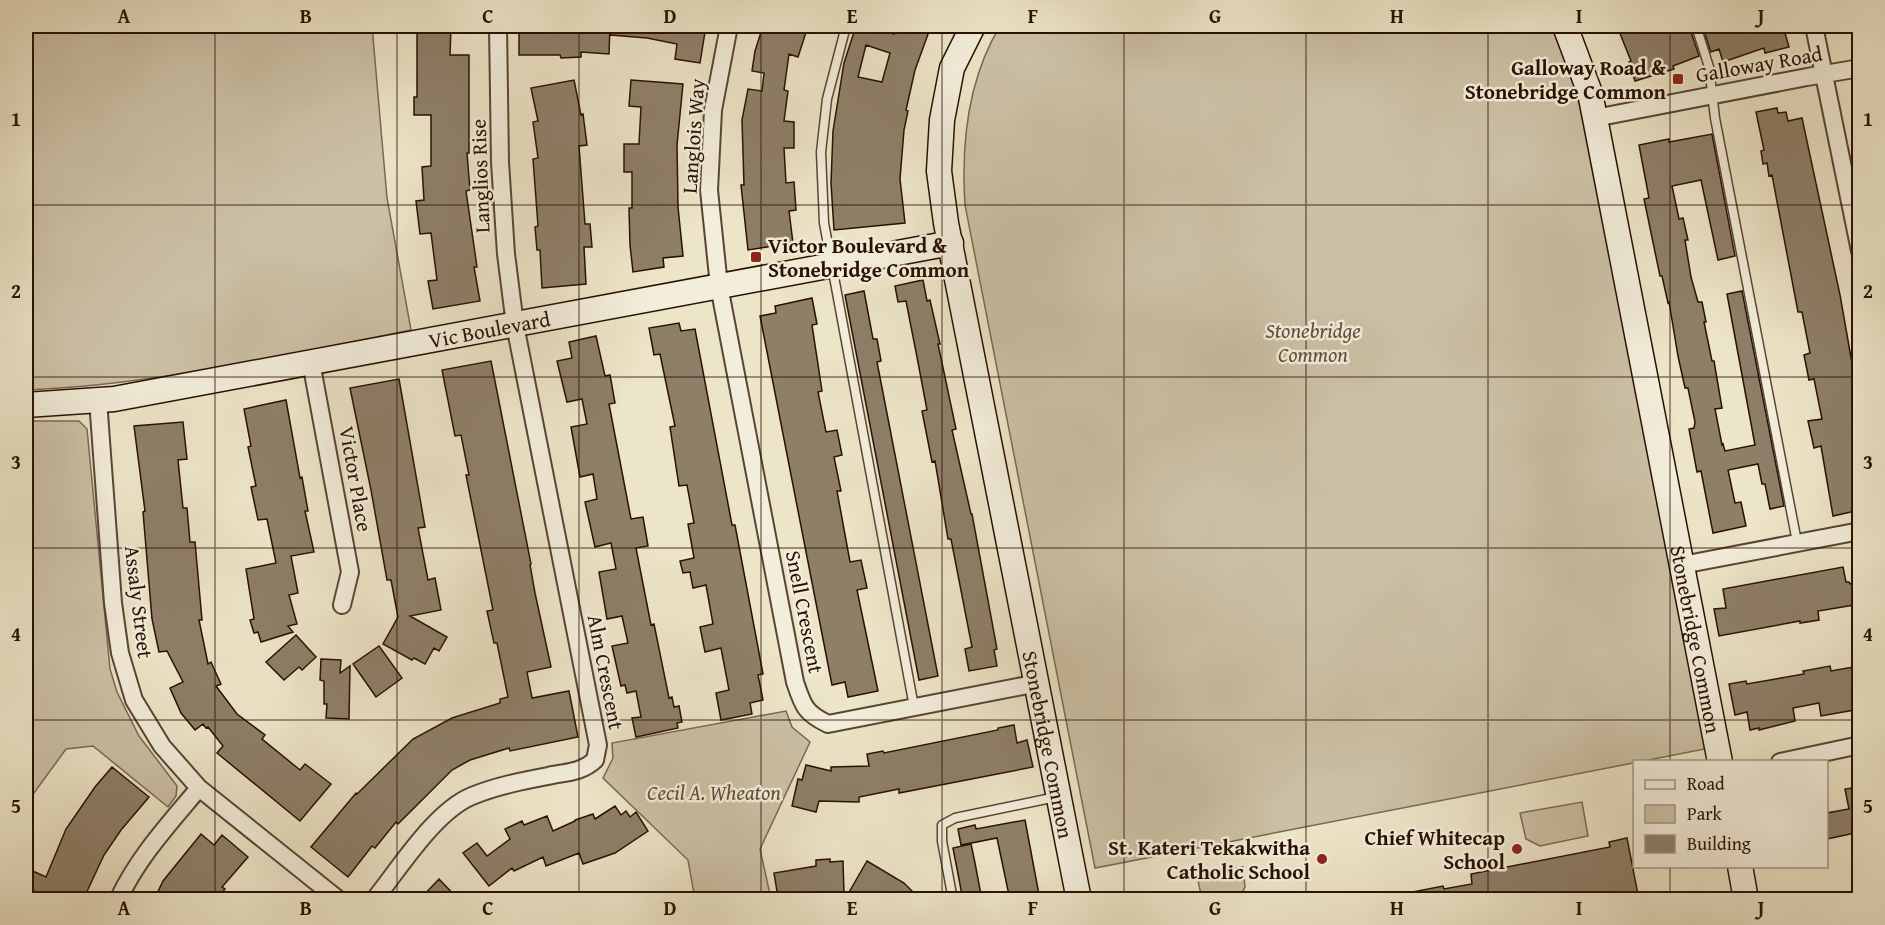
<svg xmlns="http://www.w3.org/2000/svg" width="1885" height="925" font-family="'Gentium Book Plus',serif">
<rect width="100%" height="100%" fill="#ede5c8"/>
<filter id="stains"><feTurbulence type="fractalNoise" baseFrequency=".00333" numOctaves="4"/><feColorMatrix values="0 0 0 0 .2 0 0 0 0 .09 0 0 0 0 .02 0 0 0 .5 -.17"/></filter>
<radialGradient id="worn" r=".72"><stop offset=".6" stop-color="#630" stop-opacity="0"/><stop offset="1" stop-color="#630" stop-opacity=".3"/></radialGradient>
<path fill="#ccc1a6" stroke="#7a6854" stroke-width="1.5" d="M26 26H372L387 198 411 330C284 355 155 385 26 390Z
M1000 26H1557L1573 64 1710 748 1095 868 965 205C961 144 968 79 1000 26Z
M26 421H79L87 429 110 669 117 692 139 736 177 786 176 796 168 807 93 746 66 749 26 804Z
M786 711 792 727 810 742 760 849 771 899H695L688 860 603 778 613 758 612 743Z
M1582 802 1588 836 1540 846 1526 839 1520 813Z
M1243 867 1245 887 1239 899H1202L1197 876Z"/>
<path fill="#8e7f69" stroke="#281002" stroke-width="1.5" fill-rule="evenodd" d="M417 26H451L450 55H469V153H467L470 190 466 191 477 267H474L480 301 433 309 428 281 437 280 431 233 420 234 416 201 424 200 422 167 431 166V115H414V97H417Z
M530 26H610L609 54 581 52V57L561 58 560 55H519V30H530Z
M611 26H696L695 31 705 32 700 63 675 59 677 44 647 38 611 35Z
M763 26H808L798 57 789 54 784 90 788 91 784 121 794 122V148H784L786 183 794 182 796 210 789 211 793 243 748 250 741 185H744L742 120 748 89 762 91 764 73 752 71 755 51Z
M856 26H868L894 34 897 26H931L915 70 906 110 908 111 904 130 900 179 905 223 834 230 831 183 833 131 844 63ZM866 45 890 53 882 82 858 77Z
M1617 26H1643L1646 32 1662 26H1689L1699 56 1673 66 1674 69 1635 81 1629 62 1631 61Z
M1712 26H1783L1789 47 1765 53 1764 48 1723 62 1719 49 1711 52 1703 28Z
M574 80 581 115 583 114 587 145 579 146 585 224H590L592 247H584L586 284 542 288 540 250H537L535 227 538 226 533 159 538 158 533 122 538 121 531 88Z
M631 80 683 84 677 145 678 207 683 256 663 258 664 267 633 272 630 245 629 208H632V172H624V144H639L641 107 629 106Z
M1777 108 1778 113 1786 112 1788 121 1802 118 1840 295 1858 397H1857L1860 411V510L1833 516 1821 446 1814 448 1808 421 1822 419 1814 379 1809 380 1804 355 1810 353 1802 312H1798L1772 175 1769 176 1767 163 1763 164 1761 151 1764 150 1756 112Z
M1712 134 1735 256 1718 260 1701 180 1672 186 1679 219 1683 218 1688 240H1685L1691 277 1698 302H1702L1706 322H1704L1712 361H1714L1722 408 1715 409 1722 445 1723 444 1725 451 1755 445 1727 294 1742 291 1784 506 1770 509 1765 484H1762L1758 464 1728 470 1735 503 1741 502 1746 526 1713 533 1701 471 1697 472 1689 429 1694 428 1695 422 1688 388H1685L1678 356 1669 302 1668 303 1662 276H1660L1644 199 1649 198 1639 145 1669 139V142Z
M923 280 927 301 930 300 940 344H938L956 429 952 430 971 514H972L997 649 994 650 997 666 969 671 965 649 972 647 951 539H948L935 461 932 462 922 411 927 410 917 357 906 301 898 302 895 286Z
M864 291 873 339H877L881 361 877 362 938 676 919 680 845 295Z
M812 298 817 324 812 325 822 391 818 392 826 432 837 430 842 455 834 457 841 491H837L850 562 861 560 867 588 857 590 878 691 848 697 845 682 832 685 760 316 776 313 775 306Z
M679 323 681 331 695 329 732 525H735L763 674 758 675 763 700 750 703 752 714 721 720 716 693 729 690 721 648 705 652 700 627 713 624 706 585 693 588 690 572 683 573 680 561 694 558 688 524 694 523 687 485 679 486 670 427 675 426 660 354 654 355 649 328Z
M596 336 605 376 610 375 615 403 609 404 631 519 643 517 648 546 636 548 651 625 654 624 669 698 672 697 674 707 679 706 682 722 677 723 678 728 636 737 632 718 641 717 636 691 627 693 625 685 621 686 612 646 628 643 622 616 607 619 599 572 616 569 611 543 595 547 585 502 597 499 593 474 580 477 571 427 587 424 582 399 567 402 557 361 572 358 569 342Z
M491 361 531 564 530 565 535 593 551 667 527 672 532 698 569 691 578 737 510 751 509 748 470 760 452 770 398 824 396 822 375 848 372 846 348 877 311 847 356 793 357 794 413 739 452 718 500 703V699L508 697 497 643H494L487 611 493 610 466 475H469L461 435 455 436 442 370Z
M399 379 425 527 418 528 428 580 435 578 441 610 410 616 447 637 439 651 434 648 425 664 414 658 412 660 383 644 398 617 391 580H387L371 490 350 388Z
M286 400 300 478 302 477 308 511H305L314 552 291 556 298 593 289 595 297 624 288 626 293 632 261 642 258 632 254 633 250 620 254 619 246 569 276 563 267 519 258 520 251 487 256 486 248 447 251 446 244 409Z
M183 422 187 459 178 460 183 508H187L190 542H195L202 620H199L208 664 211 662 221 684 216 686 237 714 265 735 262 739 300 770 305 764 331 784 300 821 217 753 223 746 208 727 206 728 203 724 195 730 181 713 170 688 183 682 167 651 159 652 152 619 143 512 145 511 134 426Z
M1843 567 1846 582H1849L1850 584 1860 582V604L1818 611 1819 620 1800 623V621L1719 636 1714 609 1726 608 1723 589Z
M296 635 316 657 302 670 299 667 284 680 266 662Z
M379 646 402 678 376 697 353 664Z
M321 659 341 660 340 673 350 666 349 719 326 718 327 704H324V681L320 680Z
M1830 666 1831 671 1860 666V709L1821 716 1819 703 1793 708 1795 721 1759 730V728L1750 730 1747 712 1735 715 1729 684 1746 681 1747 684 1804 674 1803 671Z
M1014 725 1017 743 1027 740 1033 767 899 793V789L859 797V802L819 801 816 812 792 806 798 779 802 780 806 765 831 771V767L869 766 867 754 883 751 884 753 998 730V728Z
M112 767 149 797 121 830 104 855 83 900H26V868L46 877 66 829 95 787Z
M1858 787 1860 832 1827 839V813L1849 809 1845 789Z
M615 806 621 815 626 811 630 817 636 812 648 831 615 853 583 864 579 853 546 866 543 857 514 871 512 868 489 886 463 853 477 843 487 856 510 839 505 829 522 821 524 825 547 816 553 831 575 821V820L593 814 595 819Z
M1025 820 1040 900H1010L997 838 961 845 958 829 975 825 976 829Z
M201 834 214 845 222 835 248 857 222 887 225 889 217 900H154L163 881Z
M1627 838 1639 900H1408L1407 893 1443 886 1444 889 1472 884 1471 874 1610 847 1609 842Z
M971 844 975 863 982 900H963L953 848Z
M830 859V862L843 861 844 894 800 895 801 900H787L786 895 778 897 774 873 816 866V860Z
M867 861 904 883 921 900H855L858 893 848 894Z
M439 879 459 900H419Z"/>
<g fill="none" stroke-linecap="round" stroke-linejoin="round">
<g stroke="#594534" stroke-width="11">
<path id="lane" d="M846 26 827 99 821 152 824 223 914 707
M1696 26 1709 67 1715 118 1797 542
M953 900 942 841V825L955 818 1056 797"/>
</g>
<g stroke="#594534" stroke-width="20">
<path id="street" d="M729 26 713 110 709 190 719 286 795 682C803 706 805 713 828 724L1038 683
M1814 26 1860 251
M1595 118 1807 77 1860 68
M311 362 350 572 342 605
M98 400 113 603 120 653 134 700 162 746 199 788 339 900
M1682 565 1860 531
M1780 762 1860 745
M118 900C138 857 169 824 199 788
M374 900C399 869 435 811 472 796 496 786 522 781 548 776 566 772 581 773 595 760L598 745 515 325 506 254 500 162 498 26"/>
</g>
<g stroke="#281002" stroke-width="27">
<g id="secondary">
<path id="s1" d="M973 26 952 68 942 120 939 171 946 223 1079 900"/>
<path id="s2" d="M1565 26 1590 93 1595 118 1720 762"/>
<path id="s3" d="M26 405 114 399 951 243"/>
<path d="M1740 866 1746 900"/>
</g>
</g>
<use href="#lane" stroke="#f3eedb" stroke-width="8"/>
<use href="#street" stroke="#f3eedb" stroke-width="16"/>
<use href="#secondary" stroke="#f3eedb" stroke-width="24"/>
</g>
<path fill="none" stroke="#281002" stroke-width="1.5" stroke-opacity="0.55" d="M215 26V900M397 26V900M579 26V900M761 26V900M942 26V900M1124 26V900M1306 26V900M1488 26V900M1670 26V762M26 205H1860M26 377H1860M26 548H1860M26 720H1860M1670 866V900"/>
<g fill="#8f2418" stroke="#f3eedb" stroke-width="2">
<rect x="1672" y="73" width="12" height="12" rx="3"/>
<rect x="750" y="251" width="12" height="12" rx="3"/>
<circle cx="1517" cy="849" r="6"/>
<circle cx="1322" cy="859" r="6"/>
</g>
<g text-anchor="middle" dominant-baseline="central" stroke-width="5" stroke-linejoin="round" paint-order="stroke">
<g font-size="21" fill="#281002" stroke="#f3eedb">
<text transform="translate(1759 64) rotate(-10)">Galloway Road</text>
<text transform="translate(693 136) rotate(-86)">Langlois Way</text>
<text transform="translate(480 176) rotate(-92)">Langlios Rise</text>
<text stroke="none"><textPath href="#s3" startOffset="470">Vic Boulevard</textPath></text>
<text transform="translate(356 479) rotate(80)">Victor Place</text>
<text transform="translate(139 602) rotate(83)">Assaly Street</text>
<text transform="translate(805 612) rotate(79)">Snell Crescent</text>
<text stroke="none"><textPath href="#s2" startOffset="628">Stonebridge Common</textPath></text>
<text transform="translate(606 672) rotate(79)">Alm Crescent</text>
<text stroke="none"><textPath href="#s1" startOffset="735">Stonebridge Common</textPath></text>
</g>
<g font-size="21" font-weight="bold" fill="#281002" stroke="#f3eedb" text-anchor="end">
<text x="1666" y="67">Galloway Road &amp;<tspan x="1666" dy="24">Stonebridge Common</tspan></text>
<text x="768" y="245" text-anchor="start">Victor Boulevard &amp;<tspan x="768" dy="24">Stonebridge Common</tspan></text>
<text x="1505" y="837">Chief Whitecap<tspan x="1505" dy="24">School</tspan></text>
<text x="1310" y="847">St. Kateri Tekakwitha<tspan x="1310" dy="24">Catholic School</tspan></text>
</g>
<g font-size="21" font-style="italic" fill="#614e3b" stroke="#f3eedb">
<text x="1313" y="330">Stonebridge<tspan x="1313" dy="24">Common</tspan></text>
<text x="714" y="792">Cecil A. Wheaton</text>
</g>
</g>
<rect width="1885" height="925" fill="none" stroke="#ede5c8" stroke-width="66"/>
<rect x="1633" y="760" width="195" height="108" fill="#f3eedb" stroke="#a29584" stroke-width="1.5"/>
<rect x="1645" y="780" width="30" height="9" fill="#f3eedb" stroke="#a29584" stroke-width="1.5"/>
<text x="1687" y="790" font-size="18" fill="#281002">Road</text>
<rect x="1645" y="805" width="30" height="18" fill="#ccc1a6" stroke="#a29584" stroke-width="1.5"/>
<text x="1687" y="820" font-size="18" fill="#281002">Park</text>
<rect x="1645" y="835" width="30" height="18" fill="#8e7f69" stroke="#a29584" stroke-width="1.5"/>
<text x="1687" y="850" font-size="18" fill="#281002">Building</text>
<rect x="33" y="33" width="1819" height="859" fill="none" stroke="#281002" stroke-width="2"/>
<g font-size="20" text-anchor="middle" font-weight="bold" fill="#281002">
<text x="124" y="23">A</text>
<text x="306" y="23">B</text>
<text x="488" y="23">C</text>
<text x="670" y="23">D</text>
<text x="852" y="23">E</text>
<text x="1033" y="23">F</text>
<text x="1215" y="23">G</text>
<text x="1397" y="23">H</text>
<text x="1579" y="23">I</text>
<text x="1761" y="23">J</text>
<text x="16" y="126">1</text>
<text x="1868" y="126">1</text>
<text x="16" y="298">2</text>
<text x="1868" y="298">2</text>
<text x="16" y="469">3</text>
<text x="1868" y="469">3</text>
<text x="16" y="641">4</text>
<text x="1868" y="641">4</text>
<text x="16" y="813">5</text>
<text x="1868" y="813">5</text>
<text x="124" y="915">A</text>
<text x="306" y="915">B</text>
<text x="488" y="915">C</text>
<text x="670" y="915">D</text>
<text x="852" y="915">E</text>
<text x="1033" y="915">F</text>
<text x="1215" y="915">G</text>
<text x="1397" y="915">H</text>
<text x="1579" y="915">I</text>
<text x="1761" y="915">J</text>
</g>
<rect width="100%" height="100%" filter="url(#stains)"/>
<rect width="100%" height="100%" fill="url(#worn)"/>
</svg>
